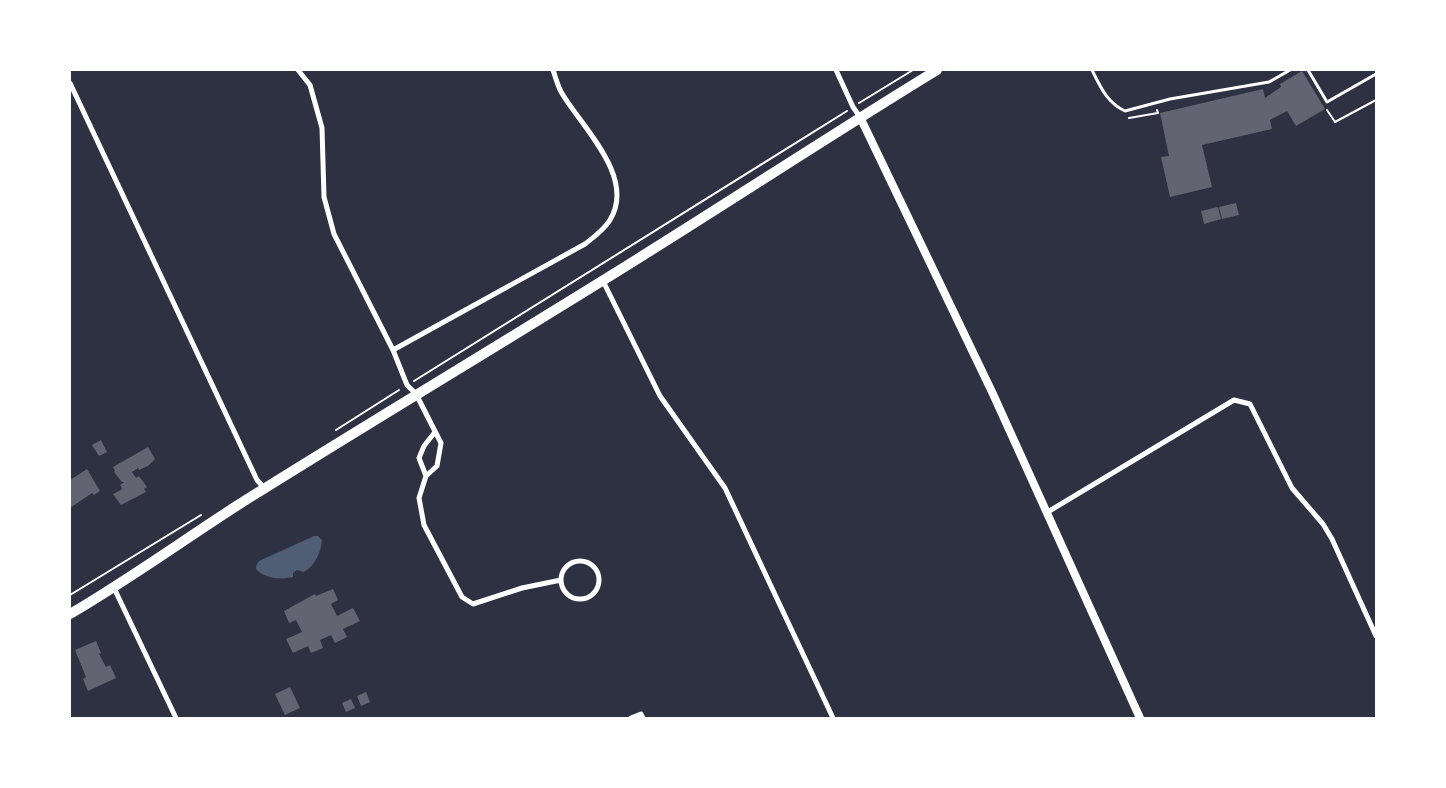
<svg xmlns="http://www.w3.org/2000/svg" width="1446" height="788" font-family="'DM Sans',sans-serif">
<rect width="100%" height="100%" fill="#2d3142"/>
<path fill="#4f5d75" d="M314 536H318L322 540C321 553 315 565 304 572L297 570 293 573V577C280 580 266 579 256 569V566L259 561Z"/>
<path fill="#626471" d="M1302 71 1325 109 1296 126 1287 111 1270 120 1272 129 1202 145 1212 187 1170 197 1161 157 1169 156 1160 113 1263 89 1265 98 1281 87 1280 84Z
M1236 203 1239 215 1222 219 1219 207Z
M1218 207 1221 219 1204 224 1201 211Z
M101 440 107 452 99 456 92 445Z
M148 447 155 459 148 466 139 470 138 468 132 472 136 478 139 476 147 487 144 489 146 492 121 505 113 494 121 490 122 488 120 485 124 482H122L114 472 115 471 113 467Z
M87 469 100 491 94 495 92 493 70 508V480Z
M333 589 338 600 331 604 337 616 353 608 360 621 343 629 347 637 335 643 331 635 320 640 323 648 311 653 308 646 293 653 286 639 302 632 296 620 289 623 284 611 315 594 316 596Z
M96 641 101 653 99 654 106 667 110 665 116 678 88 691 83 679 86 677 75 650Z
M290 687 300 708 285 715 275 694Z
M366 692 370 702 361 706 357 696Z
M351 699 355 708 346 712 342 703Z"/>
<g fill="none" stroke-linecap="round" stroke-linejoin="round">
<path stroke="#fff" stroke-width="2" d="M859 103 913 70
M1327 110 1335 122 1376 100
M1129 118 1158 113 1157 110
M414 381 847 111
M336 430 399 390
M70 595 201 515"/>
<path stroke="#fff" stroke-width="3" d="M1092 70C1100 86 1107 103 1125 111L1170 99 1269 82 1290 70
M1308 70 1327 102 1376 74"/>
<path stroke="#fff" stroke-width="5" d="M298 70 310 85 322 128 324 197 334 234 393 350 407 385 416 394 441 443 437 466 426 476 419 498 424 525 462 597 473 604 522 588 561 580
M836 70 853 107 860 117
M70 83 257 480 264 488
M603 281 660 396 725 488 833 718
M393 350 585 244C594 237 604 230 610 220 636 178 583 128 563 95 558 88 556 78 553 70
M426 476 419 458 424 446 435 432
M1046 513 1234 400 1250 404 1292 488 1323 524 1332 539 1376 636
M561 580a19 19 0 1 1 38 0a19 19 0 1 1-38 0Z
M114 588 176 718
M631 718 641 714 643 718"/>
<path stroke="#fff" stroke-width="8" d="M860 117 993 394 1140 718"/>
<path stroke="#fff" stroke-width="10" d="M70 614C128 580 182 541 238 505 359 429 481 356 602 281 714 212 824 139 937 70"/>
</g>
<rect width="1446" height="788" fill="none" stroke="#ffffff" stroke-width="142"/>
</svg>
